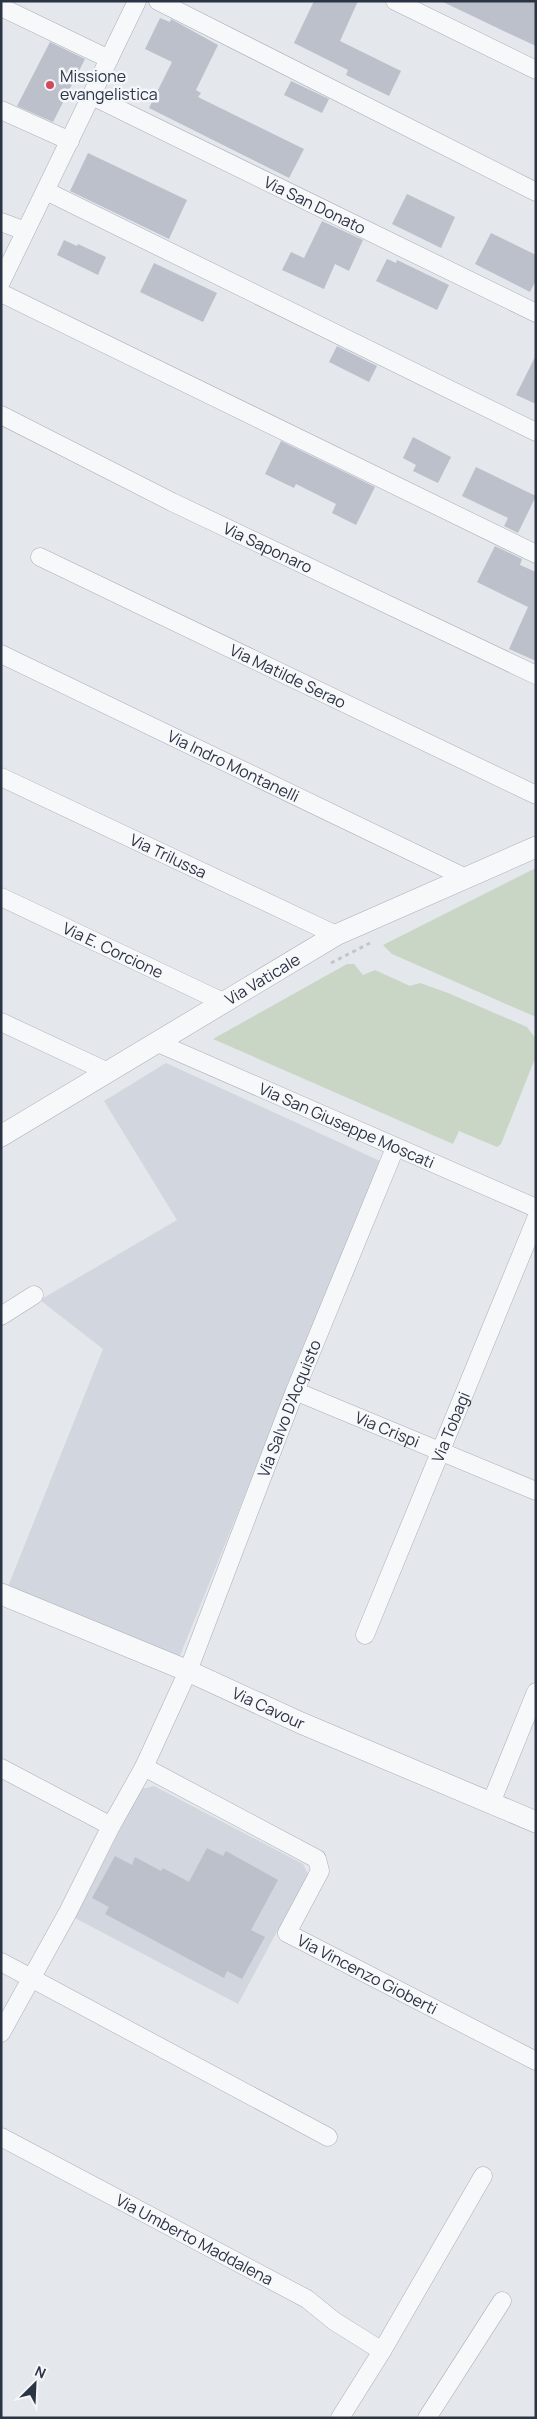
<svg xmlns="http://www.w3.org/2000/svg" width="537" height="2419" font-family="Manrope,sans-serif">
<rect width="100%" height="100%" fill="#e4e7ec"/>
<path fill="#d2d6de" d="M166 1063 380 1161 179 1658 7 1589 103 1349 40 1300 177 1220 104 1101Z
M154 1786 303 1864 308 1874 238 2004 75 1918 141 1789Z"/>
<path fill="#c9d6c5" d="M536 868V1017L392 954 383 945Z
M347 964H354L363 975 375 970 410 986 420 983 448 993 527 1027 536 1039V1056L501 1144 497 1147 459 1131 453 1144 213 1039Z"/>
<path fill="#bbc0ca" d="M314 1H358L340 41 401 71 389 96 346 75 348 70 294 43Z
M441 1H536V46L510 34Z
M160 18 170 22 171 19 218 45 196 90 201 93 198 97 304 149 289 178 149 108 172 62 145 49Z
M50 42 85 59 53 122 17 106Z
M291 81 329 99 322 113 284 95Z
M88 153 187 200 169 239 70 191Z
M407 194 455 217 441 248 392 224Z
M322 221 363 240 349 271 335 264 324 289 282 270 291 252 304 258Z
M491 233 536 255V280L530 292 475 264Z
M64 240 77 246 78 244 106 257 98 275 57 255Z
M387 259 396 263 397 260 449 285 437 310 376 281Z
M154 263 217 293 203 322 140 292Z
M337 346 377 366 369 382 329 362Z
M536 355V404L516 395Z
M413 437 451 457 438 483 413 471 416 465 403 458Z
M281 441 375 487 356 525 332 513 336 504 296 484 294 488 265 474Z
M476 467 536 496 518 533 504 526 508 518 462 496Z
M495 546 522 559 520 565 536 572V661L509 649 528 607 477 582Z
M207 1848 223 1856 226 1851 278 1880 251 1930 265 1937 242 1979 227 1971 224 1978 105 1914 109 1907 92 1898 115 1856 132 1865 135 1857 161 1871 163 1868 189 1882Z"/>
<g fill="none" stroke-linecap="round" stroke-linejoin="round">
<g stroke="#a9aeb7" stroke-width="19">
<g id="minor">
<path d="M158 1 536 192"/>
<path d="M395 1 536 70"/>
<path d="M1 7 109 59"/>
<path id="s1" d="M92 96 536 313"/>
<path d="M1 110 70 141"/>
<path d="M46 191 536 432"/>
<path d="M1 222 25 231"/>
<path d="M1 282 137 1"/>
<path d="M1 293 536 554"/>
<path id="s2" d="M1 415 172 502 536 675"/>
<path id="s3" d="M40 557 536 795"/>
<path id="s4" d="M1 654 464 877"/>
<path id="s5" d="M1 777 336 935"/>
<path id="s6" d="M1 897 225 1003"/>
<path d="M1 1022 108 1072"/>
<path id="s7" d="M158 1043 536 1208"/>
<path d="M1 1316 34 1295"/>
<path id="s8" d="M295 1391 536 1491"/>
<path id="s9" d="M365 1635 536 1219"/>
<path id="s10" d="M144 1767 317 1859 320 1871 287 1933 536 2061"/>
<path d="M1 1768 111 1826"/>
<path d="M491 1803 536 1692"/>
<path d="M1 1962 328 2137"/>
<path id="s11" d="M1 2033 68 1912 111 1826 144 1767 188 1671 295 1391 395 1148"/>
<path id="s12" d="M1 2137 307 2299 334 2321 382 2351"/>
<path d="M340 2418 382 2351 483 2176"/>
<path d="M427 2418 502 2301"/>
</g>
</g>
<g stroke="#a9aeb7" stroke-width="22">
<g id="tertiary">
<path id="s13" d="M1 1136 336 935 536 847"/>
<path id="s14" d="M1 1594 188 1671 301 1723 536 1822"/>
</g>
</g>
<path stroke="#c2c5cb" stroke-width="3" stroke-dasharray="4 4" stroke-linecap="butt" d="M331 963 370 943"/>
<use href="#minor" stroke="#f7f8fa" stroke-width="18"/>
<use href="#tertiary" stroke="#f7f8fa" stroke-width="21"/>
</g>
<circle fill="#d1495b" stroke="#f4f6f9" stroke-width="2" cx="50" cy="85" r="5"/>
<g text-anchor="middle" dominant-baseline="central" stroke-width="5" stroke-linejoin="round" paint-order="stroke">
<g font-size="16" fill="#2b3445" stroke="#f4f6f9" text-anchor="start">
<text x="60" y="76">Missione<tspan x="60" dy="18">evangelistica</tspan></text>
</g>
<g font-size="16" fill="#2b3445" stroke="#f4f6f9">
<text stroke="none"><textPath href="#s1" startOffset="248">Via San Donato</textPath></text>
<text stroke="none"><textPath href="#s2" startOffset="298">Via Saponaro</textPath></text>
<text stroke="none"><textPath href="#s3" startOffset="275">Via Matilde Serao</textPath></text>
<text stroke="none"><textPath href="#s4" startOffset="258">Via Indro Montanelli</textPath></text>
<text stroke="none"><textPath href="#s5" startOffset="185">Via Trilussa</textPath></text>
<text stroke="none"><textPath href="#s6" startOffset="124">Via E. Corcione</textPath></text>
<text stroke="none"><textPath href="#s13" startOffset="305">Via Vaticale</textPath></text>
<text stroke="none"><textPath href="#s7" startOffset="206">Via San Giuseppe Moscati</textPath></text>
<text stroke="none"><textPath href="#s11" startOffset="689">Via Salvo D'Acquisto</textPath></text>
<text stroke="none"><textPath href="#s9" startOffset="225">Via Tobagi</textPath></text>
<text stroke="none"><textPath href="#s8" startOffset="100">Via Crispi</textPath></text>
<text stroke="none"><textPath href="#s14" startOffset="291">Via Cavour</textPath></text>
<text stroke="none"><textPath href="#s10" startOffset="369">Via Vincenzo Gioberti</textPath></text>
<text stroke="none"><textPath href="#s12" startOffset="219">Via Umberto Maddalena</textPath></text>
</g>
</g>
<rect width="537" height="2419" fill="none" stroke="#2b3445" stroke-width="5"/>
<g transform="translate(35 2384) rotate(24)" stroke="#f4f6f9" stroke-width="4" paint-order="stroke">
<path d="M0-4L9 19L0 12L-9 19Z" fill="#2b3445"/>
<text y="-8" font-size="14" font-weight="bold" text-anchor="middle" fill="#2b3445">N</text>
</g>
</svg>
